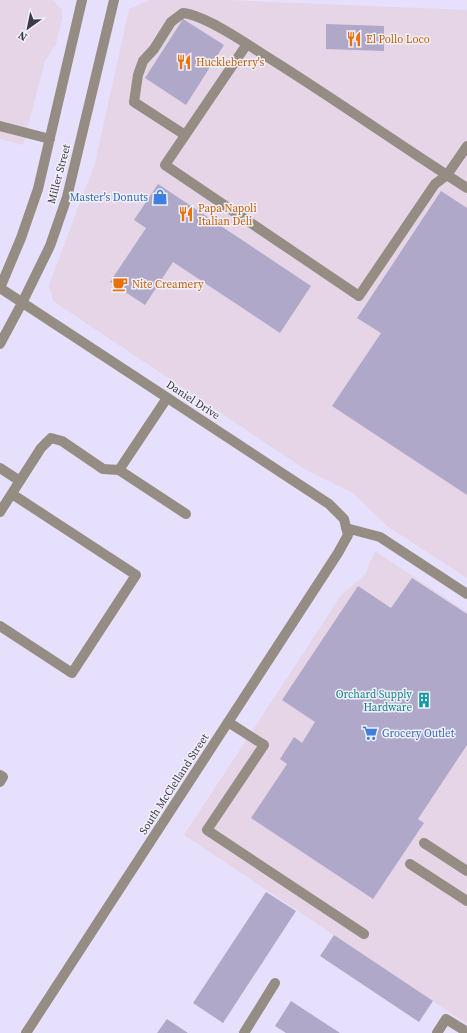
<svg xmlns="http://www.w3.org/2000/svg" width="467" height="1033" font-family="'Source Serif 4',serif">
<rect width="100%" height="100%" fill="#e6e0fc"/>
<path fill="#e5d5e7" d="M0 0H53L62 10V19L56 44 45 61 23 145 0 139Z
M150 0H226L467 10V578L387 526 353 493 306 470 53 301 49 285 95 163 129 9Z
M375 551 467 612V1024L184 835 342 594 365 575Z"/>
<path fill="#b0a8c8" d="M183 19 224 45 186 105 145 78Z
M326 24 384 26V51L326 49Z
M158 184 311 286 280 333 173 262 145 305 110 282 146 228 134 220Z
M441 191 467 208V495L332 406 381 333 357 318Z
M412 578 467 614V745L418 819 424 823 373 899 251 818 287 764 280 759 294 737 302 743 315 722 282 700 358 586 391 608Z
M266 892 296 911 223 1023 193 1003Z
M334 935 433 1001 419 1022 320 956Z
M291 1001 340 1033H286L275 1026Z
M167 1019 188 1033H157Z"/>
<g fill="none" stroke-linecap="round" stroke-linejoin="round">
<path stroke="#958c83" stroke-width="10" d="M0 126 50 139
M185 135 134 102 138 75 143 61 154 49 171 22 183 13C204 15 243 41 261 53 324 92 385 135 447 175L435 184 359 296 165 165 247 44
M467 146 447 175 467 188
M0 288 329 504 344 519 348 535 338 553 26 1033
M0 288 21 238 38 189 82 0
M0 344 22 303 50 246 67 197 114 0
M0 468 20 481
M119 470 167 398
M0 512 41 448 51 438 62 441 103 469 119 470 186 514
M346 528 380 537 467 594
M0 626 72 673 136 575 12 494
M228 722 264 745 207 830 364 934
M0 775 3 777 0 782
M424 843 467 871
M410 864 467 901
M244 1033 275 983
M437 1033 446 1019 467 1032"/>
</g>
<defs>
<g id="restaurant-bare" transform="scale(1.2)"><path d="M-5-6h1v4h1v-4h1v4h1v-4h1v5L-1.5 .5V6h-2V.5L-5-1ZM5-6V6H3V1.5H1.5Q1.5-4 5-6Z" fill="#e8710a" stroke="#f2f0fb" stroke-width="2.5" paint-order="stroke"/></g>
<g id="shop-bare" transform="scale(1.2)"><path d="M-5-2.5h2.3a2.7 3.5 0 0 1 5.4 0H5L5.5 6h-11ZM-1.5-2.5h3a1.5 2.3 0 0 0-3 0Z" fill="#3f7fe0" stroke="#f2f0fb" stroke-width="2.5" paint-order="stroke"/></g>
<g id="cafe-bare" transform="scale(1.2)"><path d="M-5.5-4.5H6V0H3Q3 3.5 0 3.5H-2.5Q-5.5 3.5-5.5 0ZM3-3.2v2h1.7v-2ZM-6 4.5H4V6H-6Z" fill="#e8710a" stroke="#f2f0fb" stroke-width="2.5" paint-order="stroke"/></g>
<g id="building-bare" transform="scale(1.2)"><path d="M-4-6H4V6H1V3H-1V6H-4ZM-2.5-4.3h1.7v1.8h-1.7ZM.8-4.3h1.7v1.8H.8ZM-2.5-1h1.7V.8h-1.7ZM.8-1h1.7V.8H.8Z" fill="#0f9aa8" stroke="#f2f0fb" stroke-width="2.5" paint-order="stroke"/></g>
<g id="supermarket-bare" transform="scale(1.2)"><path d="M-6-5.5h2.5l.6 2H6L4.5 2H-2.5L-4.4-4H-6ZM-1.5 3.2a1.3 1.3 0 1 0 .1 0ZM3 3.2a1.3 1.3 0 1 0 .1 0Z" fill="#3f7fe0" stroke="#f2f0fb" stroke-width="2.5" paint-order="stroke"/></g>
</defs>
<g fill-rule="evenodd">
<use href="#restaurant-bare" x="354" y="39"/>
<use href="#restaurant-bare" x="184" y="62"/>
<use href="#shop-bare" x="160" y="197"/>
<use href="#restaurant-bare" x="186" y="214"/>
<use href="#cafe-bare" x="120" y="284"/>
<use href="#building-bare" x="424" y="700"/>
<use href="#supermarket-bare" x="370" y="733"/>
</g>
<g text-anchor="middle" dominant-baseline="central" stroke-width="3" stroke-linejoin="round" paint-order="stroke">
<g font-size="11" fill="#c56008" stroke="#f2f0fb" text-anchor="start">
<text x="366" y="39">El Pollo Loco</text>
<text x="196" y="62">Huckleberry's</text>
<text x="198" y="208">Papa Napoli<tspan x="198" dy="13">Italian Deli</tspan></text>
<text x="132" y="284">Nite Creamery</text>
</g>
<g font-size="11" fill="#3c3a45" stroke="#f2f0fb">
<text transform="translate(59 174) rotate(-75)">Miller Street</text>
<text transform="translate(193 400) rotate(33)">Daniel Drive</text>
<text transform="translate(174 784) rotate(-57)">South McClelland Street</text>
</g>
<g font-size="11" fill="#366cbe" stroke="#f2f0fb" text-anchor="end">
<text x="148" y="197">Master's Donuts</text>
<text x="382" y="733" text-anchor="start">Grocery Outlet</text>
</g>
<g font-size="11" fill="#0d838f" stroke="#f2f0fb" text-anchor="end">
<text x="412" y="694">Orchard Supply<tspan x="412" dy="13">Hardware</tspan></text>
</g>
</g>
<g transform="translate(28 28) rotate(213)" stroke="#f2f0fb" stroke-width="3" paint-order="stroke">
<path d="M0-3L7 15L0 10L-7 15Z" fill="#3c3a45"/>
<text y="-6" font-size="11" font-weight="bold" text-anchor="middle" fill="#3c3a45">N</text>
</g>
</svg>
